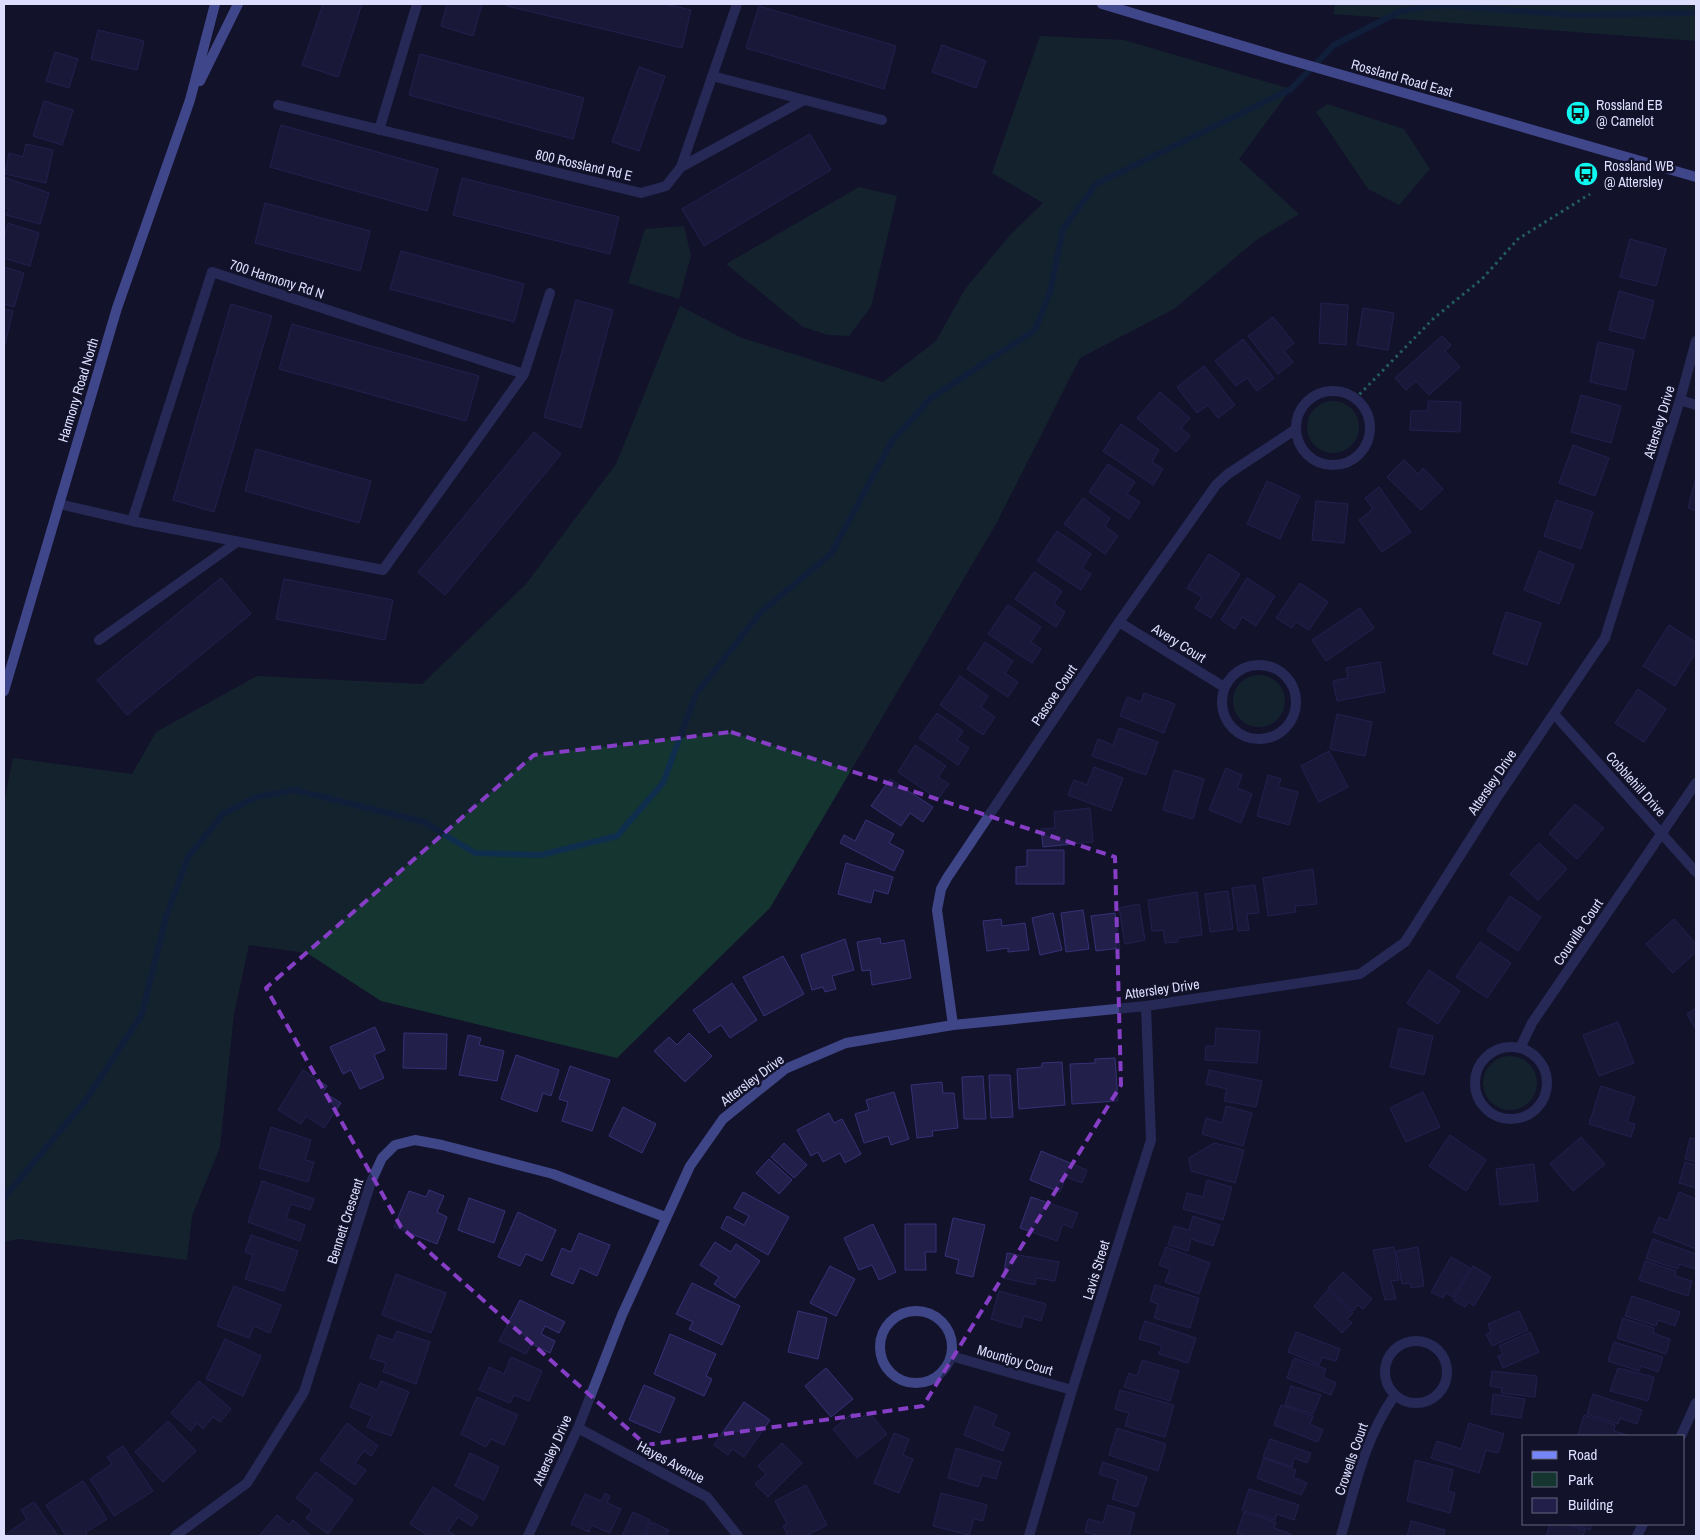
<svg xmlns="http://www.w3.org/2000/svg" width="1700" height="1540" font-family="'Archivo Narrow',sans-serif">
<rect width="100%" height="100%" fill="#13122b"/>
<path fill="#153530" d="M1335 4H1696V41L1333 14Z
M1040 36 1124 40 1291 89 1239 159 1299 214 1255 241 1174 309 1080 358 996 524 770 908 617 1058 381 1001 307 953 249 945 234 1014 220 1147 192 1216 187 1260 19 1239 4 1242V802L13 758 132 774 156 732 257 676 422 684 526 584 616 464 680 306 742 338 883 382 936 341 965 289 1011 234 1043 203 992 173Z
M1327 104 1404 129 1430 169 1399 205 1368 189 1316 112Z
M859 187 897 196 871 307 849 336 828 335 803 327 726 264Z
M684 226 691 256 679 299 628 283 645 229Z
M1307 427a26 26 0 1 1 52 0a26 26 0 1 1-52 0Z
M1233 701a26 26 0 1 1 52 0a26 26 0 1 1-52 0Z
M1483 1083a27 27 0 1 1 54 0a27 27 0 1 1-54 0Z"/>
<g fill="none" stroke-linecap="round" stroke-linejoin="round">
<path stroke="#0f2e4d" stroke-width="6" d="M4 1198 86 1100 142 1014 166 917 188 857 223 814 256 797 295 790 424 822 475 853 541 855 617 836 663 783 696 694 761 612 831 554 892 441 931 398 1035 330 1050 292 1063 229 1096 184 1291 89 1334 45 1401 11 1440 5 1574 15 1696 13"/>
</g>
<path fill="#221f4b" stroke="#363177" d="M323 4H362L338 77 302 65Z
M447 4H482L473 36 441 26Z
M508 4H665L691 10 682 48 507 6Z
M759 6 896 46 884 89 746 48Z
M98 30 144 41 137 70 91 59Z
M942 45 986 61 976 88 932 72Z
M55 52 78 59 69 88 46 81Z
M420 54 584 98 573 139 409 95Z
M639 67 665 76 639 151 612 142Z
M44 101 73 110 62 145 33 136Z
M281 125 438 169 427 211 270 167Z
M810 134 831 170 704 246 682 209Z
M26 144 53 150 46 183 5 174 9 153 23 157Z
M4 177 49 193 40 224 6 215 9 209 4 207Z
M462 178 619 217 610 254 453 215Z
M265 203 370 231 360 271 255 243Z
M8 223 39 233 30 266 4 258V238Z
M1630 239 1666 249 1656 286 1620 277Z
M401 251 524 284 514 322 390 289Z
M4 267 24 273 14 307 4 304Z
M1619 291 1654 301 1644 339 1609 330Z
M576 300 613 310 581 428 544 417Z
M1321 303 1348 305 1346 345 1319 343Z
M231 304 272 316 214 512 173 500Z
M1363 308 1394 313 1388 350 1357 345Z
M4 309 13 311 5 344H4Z
M1273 317 1294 343 1284 351 1293 362 1278 374 1248 336Z
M292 324 479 376 466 421 279 369Z
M1442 336 1451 345 1445 351 1460 367 1429 395 1416 381 1406 390 1395 378Z
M1243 339 1274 378 1257 391 1247 378 1236 386 1215 361Z
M1598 342 1634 350 1626 390 1590 382Z
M1204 366 1235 405 1218 418 1208 405 1197 413 1177 387Z
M1160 392 1190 418 1181 428 1190 436 1176 452 1137 418Z
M1581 395 1621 406 1611 443 1571 432Z
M1428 401 1461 402 1460 432 1410 430 1411 411H1428Z
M1121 424 1159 450 1152 462 1163 469 1153 485 1103 451Z
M534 432 561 454 445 595 418 572Z
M1573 445 1609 458 1595 496 1559 483Z
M256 449 371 481 359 523 245 491Z
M1404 460 1418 474 1423 468 1443 489 1421 510 1387 477Z
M1108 464 1135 482 1127 494 1140 502 1129 519 1089 492Z
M1696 477V511L1688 508Z
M1267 481 1300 496 1280 539 1247 524Z
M1379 487 1411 532 1382 552 1359 520 1373 509 1365 498Z
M1083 498 1110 518 1105 526 1118 536 1105 554 1064 524Z
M1556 500 1593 512 1581 549 1544 536Z
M1316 501 1348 504 1344 543 1312 540Z
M1057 531 1091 554 1082 568 1091 574 1081 590 1037 561Z
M1539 551 1574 565 1559 604 1524 590Z
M1209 554 1240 574 1211 618 1195 608 1202 597 1187 588Z
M1034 572 1062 591 1054 604 1065 612 1056 627 1015 599Z
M221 578 251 614 127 715 97 680Z
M1247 578 1275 596 1256 626 1242 617 1235 629 1221 620Z
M284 579 393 600 385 640 276 619Z
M1300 583 1328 602 1309 630 1296 622 1292 628 1276 618Z
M1008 605 1041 627 1031 642 1041 649 1032 663 988 634Z
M1360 608 1374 628 1326 661 1312 640Z
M1506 612 1541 623 1527 665 1493 654Z
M1669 625 1696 642V652L1675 686 1643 666Z
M985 642 1013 661 1005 673 1018 682 1008 697 967 669Z
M1380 662 1385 692 1337 701 1333 681 1348 678 1346 668Z
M960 676 988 696 981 707 995 717 983 735 940 705Z
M1638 689 1666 709 1644 742 1615 723Z
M1144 693 1175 704 1164 733 1120 716 1127 697 1141 702Z
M937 713 963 731 957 740 969 748 958 765 919 738Z
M1337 714 1372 722 1365 756 1330 749Z
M1119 728 1158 742 1146 775 1092 756 1098 739 1113 745Z
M915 745 946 766 938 777 949 784 938 799 898 772Z
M1329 751 1348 787 1319 802 1301 766Z
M1094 767 1123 778 1111 811 1068 795 1074 780 1087 785Z
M1226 768 1242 775 1237 788 1252 794 1241 823 1209 810Z
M1174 770 1204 779 1193 819 1163 810Z
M1268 775 1281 779 1278 787 1298 792 1289 825 1257 816Z
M890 779 933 807 923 822 910 813 901 826 871 806Z
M1575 804 1604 828 1577 859 1549 834Z
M1090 808 1093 842 1043 847 1041 829 1055 828 1054 812Z
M866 820 894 834 889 843 904 851 894 871 840 843 844 835 855 841Z
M1539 843 1567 869 1538 900 1510 874Z
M1027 850H1064V884H1016V867L1027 866Z
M846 863 893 877 888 894 874 890 871 903 838 894Z
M1313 869 1317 904 1295 906 1296 912 1268 916 1263 878Z
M1255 885 1259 913 1247 914 1249 930 1238 931 1232 888Z
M1228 891 1233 929 1210 932 1205 894Z
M1197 892 1202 935 1178 938V942L1165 943 1163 930 1152 931 1148 900Z
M1510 896 1541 917 1518 951 1487 930Z
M1139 904 1145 940 1125 944 1119 908Z
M1083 910 1089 949 1066 952 1061 913Z
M1053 913 1062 950 1040 955 1032 918Z
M1115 913 1120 948 1096 951 1091 916Z
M1001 919 1002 926 1025 923 1029 950 1008 952V948L987 951 983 921Z
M1674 919 1696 944V952L1673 973 1646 944Z
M880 938 881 944 904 940 911 978 872 985 870 970 862 971 857 942Z
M845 939 854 970 832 976 836 989 825 992 823 987 812 990 801 955Z
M1480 942 1511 963 1487 998 1456 977Z
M783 956 804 994 764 1016 743 977Z
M1429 970 1460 991 1438 1024 1407 1003Z
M732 983 757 1020 730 1038 721 1025 709 1033 693 1010Z
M1696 1008V1030L1687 1014Z
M1618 1022 1634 1063 1599 1076 1583 1035Z
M375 1027 385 1050 374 1055 384 1078 360 1089 351 1070 343 1074 330 1047Z
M1216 1028 1260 1031 1257 1063 1205 1060 1206 1046H1215Z
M1399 1028 1433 1036 1424 1075 1390 1067Z
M404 1033 447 1034 446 1069 403 1068Z
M689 1033 712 1056 685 1082 654 1051 669 1037 677 1045Z
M468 1035 481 1038 479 1045 504 1051 497 1081 459 1075Z
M516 1055 559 1070 551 1096 543 1093 537 1112 501 1099Z
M1115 1058 1118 1101 1072 1104 1070 1064 1095 1063V1059Z
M1062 1062 1065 1105 1019 1109 1017 1069 1042 1067V1063Z
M570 1066 610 1080 592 1131 562 1121 568 1102 559 1099Z
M303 1070 327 1086 323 1092 341 1103 324 1128 306 1116 301 1124 278 1110Z
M1209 1070 1262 1081 1256 1107 1224 1101 1227 1089 1206 1084Z
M989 1075H1010L1013 1117 991 1118Z
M983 1076 986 1119H964L962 1077Z
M942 1082 943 1093H954L958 1128 932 1131 933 1136 917 1138 911 1085Z
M1601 1086 1635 1097 1627 1122 1635 1124 1631 1137 1589 1124Z
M894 1092 909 1139 891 1145 888 1136 864 1143 855 1114 869 1110 866 1100Z
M1423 1092 1440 1127 1406 1142 1390 1108Z
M1226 1106 1252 1113 1243 1146 1202 1134 1206 1118 1222 1123Z
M623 1107 656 1124 642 1153 609 1136Z
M829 1113 834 1123 842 1119 861 1154 845 1163 840 1153 823 1162 818 1152 811 1156 797 1130Z
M271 1127 311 1140 305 1160 314 1162 308 1182 259 1168Z
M1450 1135 1486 1160 1466 1191 1429 1166Z
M1581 1137 1605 1164 1573 1191 1550 1164Z
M1690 1138 1696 1139V1162L1685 1159Z
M784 1143 807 1165 794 1178 771 1157Z
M1214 1143 1244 1150 1235 1183 1191 1171 1189 1158Z
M1041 1151 1087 1170 1082 1183 1066 1177 1060 1192 1030 1180Z
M769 1159 792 1180 779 1194 756 1173Z
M1685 1162 1696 1165V1188L1679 1183Z
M1534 1164 1538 1201 1500 1205 1496 1169Z
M1207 1180 1232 1187 1223 1220 1183 1209 1187 1193 1203 1197Z
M262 1181 314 1199 310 1210 291 1204 286 1218 305 1225 300 1241 248 1222Z
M429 1190 444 1196 437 1212 447 1217 437 1244 394 1227 409 1191 426 1197Z
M743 1192 789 1217 768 1255 721 1228 727 1216 744 1225 749 1216 734 1208Z
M1679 1192 1696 1199V1249L1653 1232 1659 1217 1668 1221Z
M1031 1197 1078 1213 1072 1228 1063 1224 1057 1241 1020 1228Z
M469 1198 505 1211 494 1243 458 1230Z
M518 1212 556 1230 542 1261 526 1254 520 1266 498 1257Z
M1193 1216 1220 1225 1213 1246 1191 1239 1188 1251 1168 1245 1174 1226 1189 1230Z
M953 1218 985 1225 973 1277 956 1273 959 1260 945 1256Z
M873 1224 896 1272 879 1280 872 1265 859 1270 844 1238Z
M905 1224H936V1252H925L926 1270H905Z
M579 1233 610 1245 597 1276 580 1268 573 1284 551 1275 562 1248 571 1252Z
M251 1235 298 1251 284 1291 245 1279 253 1255 245 1252Z
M1653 1239 1696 1254V1269L1679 1264 1678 1269 1646 1259Z
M715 1242 731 1252 736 1244 760 1261 735 1298 714 1284 719 1277 700 1265Z
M1166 1247 1210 1263 1199 1294 1165 1282 1170 1269 1159 1265Z
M1394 1247 1399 1280 1391 1281 1396 1299 1385 1300 1373 1250Z
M1418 1247 1424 1286 1411 1288 1410 1283 1402 1284 1396 1251Z
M1007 1253 1059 1262 1055 1281 1036 1278 1035 1285 1003 1278Z
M1451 1257 1470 1268 1453 1297 1446 1293 1443 1298 1431 1292Z
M1645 1261 1676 1271 1675 1276 1692 1281 1688 1296 1639 1280Z
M830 1266 855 1279 836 1316 810 1303Z
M1473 1266 1491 1277 1474 1306 1468 1302 1465 1307 1453 1300Z
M1343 1272 1372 1299 1363 1309 1358 1305 1353 1311 1328 1288Z
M396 1274 446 1293 431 1333 382 1315Z
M692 1283 740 1306 722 1345 689 1329 693 1322 676 1314Z
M1155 1285 1199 1298 1190 1328 1154 1318 1158 1304 1150 1301Z
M234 1286 281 1305 270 1333 254 1326 249 1338 217 1326Z
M1328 1290 1353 1313 1347 1319 1352 1323 1342 1333 1314 1306Z
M999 1291 1046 1304 1041 1321 1024 1316 1021 1328 991 1319Z
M1632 1296 1680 1312 1675 1326 1658 1320 1656 1326 1625 1316Z
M520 1300 565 1322 559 1333 545 1326 541 1334 555 1341 550 1353 531 1344 526 1354 499 1341Z
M798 1311 827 1318 818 1359 788 1352Z
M1519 1311 1528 1330 1492 1346 1486 1334 1491 1332 1488 1324Z
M1623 1318 1654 1328 1653 1333 1670 1339 1666 1354 1617 1338Z
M1145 1321 1196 1338 1188 1363 1159 1354 1162 1346 1139 1339Z
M397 1331 430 1342 416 1384 383 1372 386 1363 370 1358 378 1335 393 1340Z
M1296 1332 1340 1349 1336 1361 1322 1357 1319 1365 1288 1352Z
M1530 1332 1539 1352 1503 1368 1498 1356 1503 1354 1499 1346Z
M670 1334 716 1354 706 1376 712 1379 704 1396 654 1374Z
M225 1339 261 1356 243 1396 206 1379Z
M1614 1342 1663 1357 1658 1372 1641 1366 1639 1371 1608 1361Z
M511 1357 542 1371 529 1401 514 1395 510 1403 479 1390 489 1367 504 1374Z
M1294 1358 1326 1369 1323 1377 1336 1383 1331 1395 1287 1378Z
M1142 1360 1179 1371 1170 1401 1124 1387 1129 1373 1137 1376Z
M826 1368 853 1399 831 1417 805 1386Z
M1618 1368 1654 1377 1648 1401 1610 1391Z
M1492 1371 1537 1376 1535 1397 1501 1393 1502 1388 1490 1386Z
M199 1381 231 1409 220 1422 213 1417 203 1429 197 1423 191 1431 171 1413Z
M381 1381 409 1392 391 1436 367 1427 372 1416 350 1407 360 1383 377 1390Z
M644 1385 675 1398 660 1433 629 1420Z
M1291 1386 1321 1395 1313 1414 1285 1405Z
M1120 1390 1174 1405 1165 1437 1125 1426 1129 1413 1115 1409Z
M1493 1394 1525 1399 1521 1418 1491 1414Z
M1593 1394 1642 1410 1637 1424 1620 1418 1618 1424 1587 1414Z
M477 1397 518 1415 504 1445 491 1439 486 1447 461 1434Z
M744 1402 770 1420 744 1457 732 1449 728 1455 714 1445Z
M1281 1405 1313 1416 1310 1424 1323 1430 1318 1442 1274 1425Z
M975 1406 997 1415 993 1426 1010 1433 1003 1451 964 1435Z
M869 1412 887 1434 857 1458 833 1429 853 1413 859 1420Z
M1584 1415 1615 1425 1614 1431 1631 1436 1578 1435Z
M168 1421 196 1451 163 1482 135 1452Z
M347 1423 378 1446 371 1456 364 1451 355 1463 366 1470 355 1485 320 1460Z
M1469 1423 1504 1434 1498 1453 1486 1450 1479 1473 1431 1458 1437 1441 1461 1449Z
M1117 1428 1166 1444 1158 1471 1109 1455Z
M894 1433 909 1439 903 1455 913 1459 899 1493 874 1483Z
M1270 1439 1311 1453 1307 1463 1294 1458 1292 1467 1263 1457Z
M782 1443 802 1463 768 1497 755 1484 766 1474 758 1466Z
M123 1446 153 1491 114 1516 90 1479 112 1464 107 1457Z
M956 1448 1001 1462 996 1479 982 1475 978 1487 948 1478Z
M470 1453 499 1467 484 1500 455 1486Z
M1264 1458 1296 1470 1293 1477 1307 1483 1301 1495 1257 1478Z
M1415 1460 1453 1470 1448 1491 1455 1493 1450 1513 1407 1501Z
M1103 1462 1147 1477 1137 1507 1112 1499 1118 1480 1099 1474Z
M316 1472 353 1500 328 1534 306 1518 312 1510 296 1498Z
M83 1481 107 1519 86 1532 87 1536H66L46 1505Z
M806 1485 827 1525 806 1536H788L783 1526 787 1524 775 1501Z
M433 1487 478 1516 472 1526 458 1517 448 1531 456 1536H429L410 1524Z
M1249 1489 1299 1505 1294 1520 1277 1514 1275 1520 1242 1510Z
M605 1493 610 1496 607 1503 621 1509 610 1533 591 1525 589 1532 571 1524 585 1494 601 1501Z
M941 1493 987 1505 983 1521 974 1519 969 1535 933 1526Z
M34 1502 58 1536H4L27 1519 21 1510Z
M1108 1505 1135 1513 1129 1536H1101L1085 1532 1088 1519 1103 1523Z
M633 1512 650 1520 643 1536H622Z
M1244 1512 1276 1522 1274 1528 1291 1534V1536H1247L1237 1533Z
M277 1515 289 1525 293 1520 311 1536H262L260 1535Z
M1411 1521 1445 1530 1443 1536H1407Z
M651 1522 669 1530 666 1536H645Z
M1550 1524H1566L1585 1530 1583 1536H1546Z
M1571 1524H1592L1590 1530Z"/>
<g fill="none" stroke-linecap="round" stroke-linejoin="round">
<path stroke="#35baa1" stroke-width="3" stroke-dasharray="2.5 4" stroke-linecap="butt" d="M1355 399 1434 318 1482 279 1518 239 1590 194"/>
<path stroke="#3f4688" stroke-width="10" d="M712 76 882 120
M278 105 641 193 666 186 681 167 737 4
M379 130 417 4
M681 167 804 100
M59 504 132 521 383 570 524 374 550 293
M132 521 212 272 524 374
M99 640 237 542"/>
<path stroke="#3f4688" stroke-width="10" d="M1296 428a37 37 0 1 1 74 0a37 37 0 1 1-74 0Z
M1680 400 1696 405
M1119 622 1224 687
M1222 702a37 37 0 1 1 74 0a37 37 0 1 1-74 0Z
M1555 715 1696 872
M953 1025 937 910 941 889 947 878 1119 622 1216 485 1228 474 1296 429
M1475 1083a36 36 0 1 1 72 0a36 36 0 1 1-72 0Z
M1520 1048 1532 1023 1696 783
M880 1347a36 36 0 1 1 72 0a36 36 0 1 1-72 0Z
M1385 1372a31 31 0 1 1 62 0a31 31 0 1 1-62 0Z
M951 1356 1072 1390
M578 1428 707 1497 738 1536
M1681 1436 1696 1403
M175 1536 247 1483 304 1392 371 1182 382 1158 395 1145 415 1140 442 1145 553 1174 665 1217
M528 1536 578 1428 622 1315 690 1166 723 1119 785 1069 846 1043 953 1025 1146 1006 1360 974 1405 942 1494 802 1605 638 1680 400 1696 341
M1029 1536 1072 1390 1151 1140 1146 1006
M1341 1536C1355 1487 1365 1437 1395 1395
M1637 1536 1643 1524"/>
<path stroke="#7785fb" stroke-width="10" d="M1102 4 1283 58 1696 177
M200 81 238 4
M4 691 117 308 190 100 215 4"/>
</g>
<path d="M0 0H1700V1540H0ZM731 732 1115 857 1121 1085 923 1406 646 1445 401 1227 266 988 534 755Z" fill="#13122b" fill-opacity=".55" fill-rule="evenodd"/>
<path fill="none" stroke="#853ec5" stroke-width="4" stroke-dasharray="10 6" stroke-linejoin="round" d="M731 732 1115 857 1121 1085 923 1406 646 1445 401 1227 266 988 534 755Z"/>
<defs>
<g id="bus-disc" transform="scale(1.25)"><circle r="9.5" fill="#0ff8f1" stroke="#13122b"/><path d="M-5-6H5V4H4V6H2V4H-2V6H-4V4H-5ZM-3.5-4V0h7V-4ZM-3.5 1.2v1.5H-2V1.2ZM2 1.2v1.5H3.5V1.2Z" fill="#111"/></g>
</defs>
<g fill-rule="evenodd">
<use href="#bus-disc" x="1578" y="113"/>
<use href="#bus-disc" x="1586" y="174"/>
</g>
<g text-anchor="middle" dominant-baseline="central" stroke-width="5" stroke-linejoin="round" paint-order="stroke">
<g font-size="14" fill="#dddefe" stroke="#13122b">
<text transform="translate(1402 78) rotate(16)">Rossland Road East</text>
<text transform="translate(584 165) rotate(13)">800 Rossland Rd E</text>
<text transform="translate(277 279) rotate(18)">700 Harmony Rd N</text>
<text transform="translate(78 390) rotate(-73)">Harmony Road North</text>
<text transform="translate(1659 422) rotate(-73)">Attersley Drive</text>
<text transform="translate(1179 643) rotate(32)">Avery Court</text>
<text transform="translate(1054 695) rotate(-56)">Pascoe Court</text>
<text transform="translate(1492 782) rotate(-56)">Attersley Drive</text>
<text transform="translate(1636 784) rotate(48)">Cobblehill Drive</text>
<text transform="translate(1578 932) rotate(-56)">Courville Court</text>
<text transform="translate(1162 989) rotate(-8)">Attersley Drive</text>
<text transform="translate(752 1080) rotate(-37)">Attersley Drive</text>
<text transform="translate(345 1221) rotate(-72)">Bennett Crescent</text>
<text transform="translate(1096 1270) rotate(-73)">Lavis Street</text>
<text transform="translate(1015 1360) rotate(16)">Mountjoy Court</text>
<text transform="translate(552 1450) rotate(-66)">Attersley Drive</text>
<text transform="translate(1351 1459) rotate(-71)">Crowells Court</text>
<text transform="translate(671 1462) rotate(28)">Hayes Avenue</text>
</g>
<g font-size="14" fill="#dddefe" stroke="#13122b" text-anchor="start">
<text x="1596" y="105">Rossland EB<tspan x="1596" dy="16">@ Camelot</tspan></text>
<text x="1604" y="166">Rossland WB<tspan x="1604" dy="16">@ Attersley</tspan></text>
</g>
</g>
<rect width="1700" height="1540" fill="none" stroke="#dddefe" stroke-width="10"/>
<rect x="1522" y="1435" width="162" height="90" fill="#13122b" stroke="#64647f"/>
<rect x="1532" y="1451" width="25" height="8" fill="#7785fb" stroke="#64647f"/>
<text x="1568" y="1460" font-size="15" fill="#dddefe">Road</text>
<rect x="1532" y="1472" width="25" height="15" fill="#153530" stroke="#64647f"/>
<text x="1568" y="1485" font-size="15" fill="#dddefe">Park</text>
<rect x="1532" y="1498" width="25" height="15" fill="#221f4b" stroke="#64647f"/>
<text x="1568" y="1510" font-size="15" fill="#dddefe">Building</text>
</svg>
